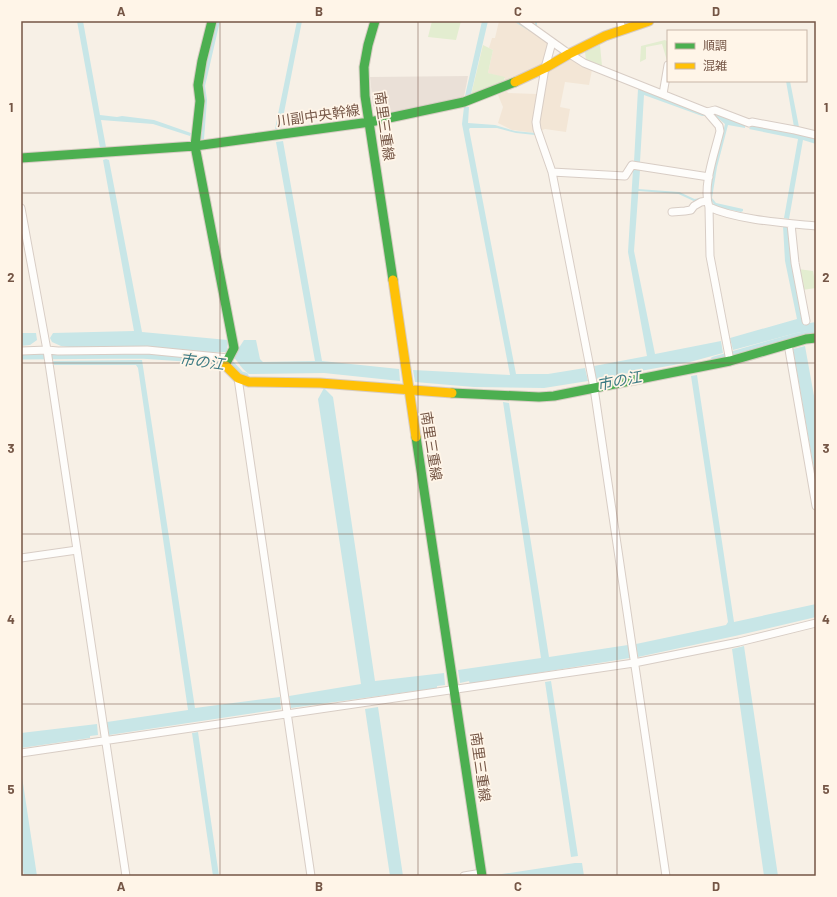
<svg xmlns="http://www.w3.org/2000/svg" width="837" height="897" font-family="Barlow,'Noto Sans JP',sans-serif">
<rect width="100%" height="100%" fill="#f7f0e6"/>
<path fill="#f3e6d6" d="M499 21H534L532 30 549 42 543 64 503 82 505 78 488 73 493 50 489 48 492 38H495Z
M570 59 592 70 589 85 565 82 560 107 570 109 566 132 545 129 535 133 512 130 498 123 503 107 498 95 507 91 508 93 537 94 541 75Z"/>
<path fill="#eae0d7" d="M468 76 464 97 441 104 385 114 373 106 370 77Z"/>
<path fill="#e3edd0" d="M432 21H461L456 40 428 37Z
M665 40 668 42V64L662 44 646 47V59L640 62 641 46Z
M483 45 493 50 488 73 505 77 503 82 471 95Z
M600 45 602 66 586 60 585 52Z
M798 269 813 271 816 288 802 290Z"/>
<path fill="#c8e6e7" d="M77 21H83L100 115 117 117 122 116 154 120 191 133 190 136 153 124 101 120 106 147 100 148Z
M216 21H220L205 86 207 100 204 139H199L201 83Z
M297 21H302L281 128 275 129Z
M482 21H488L471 94 465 96Z
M786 81H790L799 127H794Z
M638 89 704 113 706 116H702L644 95 640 162H634Z
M464 107H469L468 123 495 125 515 131 535 133V135L516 133 497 128H470L469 129 516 374H548L585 368 588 381 544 388 474 387 415 382 413 370 510 375 462 124Z
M714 112 745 125V128L728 125 717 167 712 198 716 203 743 209V211L741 212 716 207 709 198 714 166 725 124 713 114Z
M752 125 799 134 816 139V144L803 140 789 219 784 218 798 139 749 129Z
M283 141 322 361 399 369 400 381 324 373 249 374C241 369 240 363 233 357L244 340H256L260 359 263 362 315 361 276 142Z
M106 159 109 160 142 332 228 340 227 352 205 353 136 348 69 347 61 346 52 342 50 338 53 333 134 331 103 160Z
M633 169 640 170 634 251 655 354 721 341 723 353 690 362 596 379 594 366 647 356 628 252Z
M783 226 788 227 804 324 816 322V330L796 333 733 350 730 338 797 319 785 261Z
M21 333H36L37 340 30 345 21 346Z
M805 346 816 407V481L793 349Z
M142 360 195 708 280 697 281 709 109 735 107 722 188 710 138 368 136 365H54L53 361Z
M697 375 734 622 816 604V617L735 636 638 657 636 644 726 625 728 622 691 376Z
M324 388 333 397 375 681 444 673 445 685 437 686V688L291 708 289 696 361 684 318 399Z
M503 402 509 403 549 657 628 645 630 658 470 684 469 681 460 683 458 670 541 658Z
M744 646 778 876H764L732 649Z
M551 681 578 856 571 857 545 682Z
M378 707 403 876H390L365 709Z
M97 724 98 735 90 736V738L21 748V733Z
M198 732 219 876H213L192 733Z
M21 770 37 876H24L21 859Z
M575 863H582L584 876H489Z"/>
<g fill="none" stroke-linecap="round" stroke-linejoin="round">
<path stroke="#c8e6e7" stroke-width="2" d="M515 21 531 31
M536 25V21
M638 190 679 193 694 200 701 199"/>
<path stroke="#c8e6e7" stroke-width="7" d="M21 356 140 355 214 360 230 363 241 375 245 376
M714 360 794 337 816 333"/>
<g stroke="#d8cdc5" stroke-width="9">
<path id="street" d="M523 21 565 51 584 63 707 112 719 126 720 131C715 152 702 187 709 207L710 256 730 361
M620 21 622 29
M552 42 545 68 536 122 537 129 552 172 594 388 666 876
M663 94 668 65
M707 112 715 110 749 123 752 122 795 130 816 135
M552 172 625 176 632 165 709 177
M709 207C737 220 785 223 816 226
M21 208 47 350 126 876
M672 212 685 211 691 210 694 206 701 202 707 201
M791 224 795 263 806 321
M788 344 816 506
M21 351 47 350 58 351 147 350 228 358
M238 378 311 876
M21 558 77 550
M21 753 634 663 739 642 816 623
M464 876 482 873"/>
</g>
<g stroke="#d7ccc3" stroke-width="11">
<path id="fast" d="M212 21 202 61 198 85 200 101 195 146 234 348 225 365 226 366
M375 21 368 45 364 67 365 96 393 280
M21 158 195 146 370 122 464 102 515 82
M452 393 539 397 554 396 730 361 806 339 816 338
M416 437 482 876"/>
</g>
<g stroke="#d7ccc3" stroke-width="11">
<path id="slow" d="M515 82 545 68 569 54 605 36 649 21
M393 280 416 437
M226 366 238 378 249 382 320 383 452 393"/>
</g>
<use href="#street" stroke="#fefdfb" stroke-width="7"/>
<use href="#fast" stroke="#4caf50" stroke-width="9"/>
<use href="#slow" stroke="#ffc107" stroke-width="9"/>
</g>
<path fill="none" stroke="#755646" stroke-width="1" stroke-opacity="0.55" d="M220 21V876M418 21V876M617 21V876M21 193H816M21 363H816M21 534H816M21 704H816"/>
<g text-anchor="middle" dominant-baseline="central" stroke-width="3.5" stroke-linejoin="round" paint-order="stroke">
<g font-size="14" fill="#755646" stroke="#fff5e8">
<text transform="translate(318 115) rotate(-8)">川副中央幹線</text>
<text transform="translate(385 126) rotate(82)">南里三重線</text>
<text transform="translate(432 446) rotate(81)">南里三重線</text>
<text transform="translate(481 767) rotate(82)">南里三重線</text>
</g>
<g font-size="15" font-style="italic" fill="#3c7a83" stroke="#fff5e8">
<text transform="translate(202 361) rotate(7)">市の江</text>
<text transform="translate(619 380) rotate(-11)">市の江</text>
</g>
</g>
<rect width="837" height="897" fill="none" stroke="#fff5e8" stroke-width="44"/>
<rect x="667" y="30" width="140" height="52" fill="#fff5e8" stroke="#c8b5a7"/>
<rect x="675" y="43" width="20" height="6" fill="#4caf50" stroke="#c8b5a7"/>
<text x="703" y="50" font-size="12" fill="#755646">順調</text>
<rect x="675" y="63" width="20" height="6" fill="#ffc107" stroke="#c8b5a7"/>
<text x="703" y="70" font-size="12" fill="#755646">混雑</text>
<rect x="22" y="22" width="793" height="853" fill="none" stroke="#755646" stroke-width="1.5"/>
<g font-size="13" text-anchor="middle" font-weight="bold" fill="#755646">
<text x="121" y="16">A</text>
<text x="319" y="16">B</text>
<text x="518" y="16">C</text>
<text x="716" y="16">D</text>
<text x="11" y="112">1</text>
<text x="826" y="112">1</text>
<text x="11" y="282">2</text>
<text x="826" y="282">2</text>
<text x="11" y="453">3</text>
<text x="826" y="453">3</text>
<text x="11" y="624">4</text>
<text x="826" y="624">4</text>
<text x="11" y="794">5</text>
<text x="826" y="794">5</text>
<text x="121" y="891">A</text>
<text x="319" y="891">B</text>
<text x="518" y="891">C</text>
<text x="716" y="891">D</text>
</g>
</svg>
